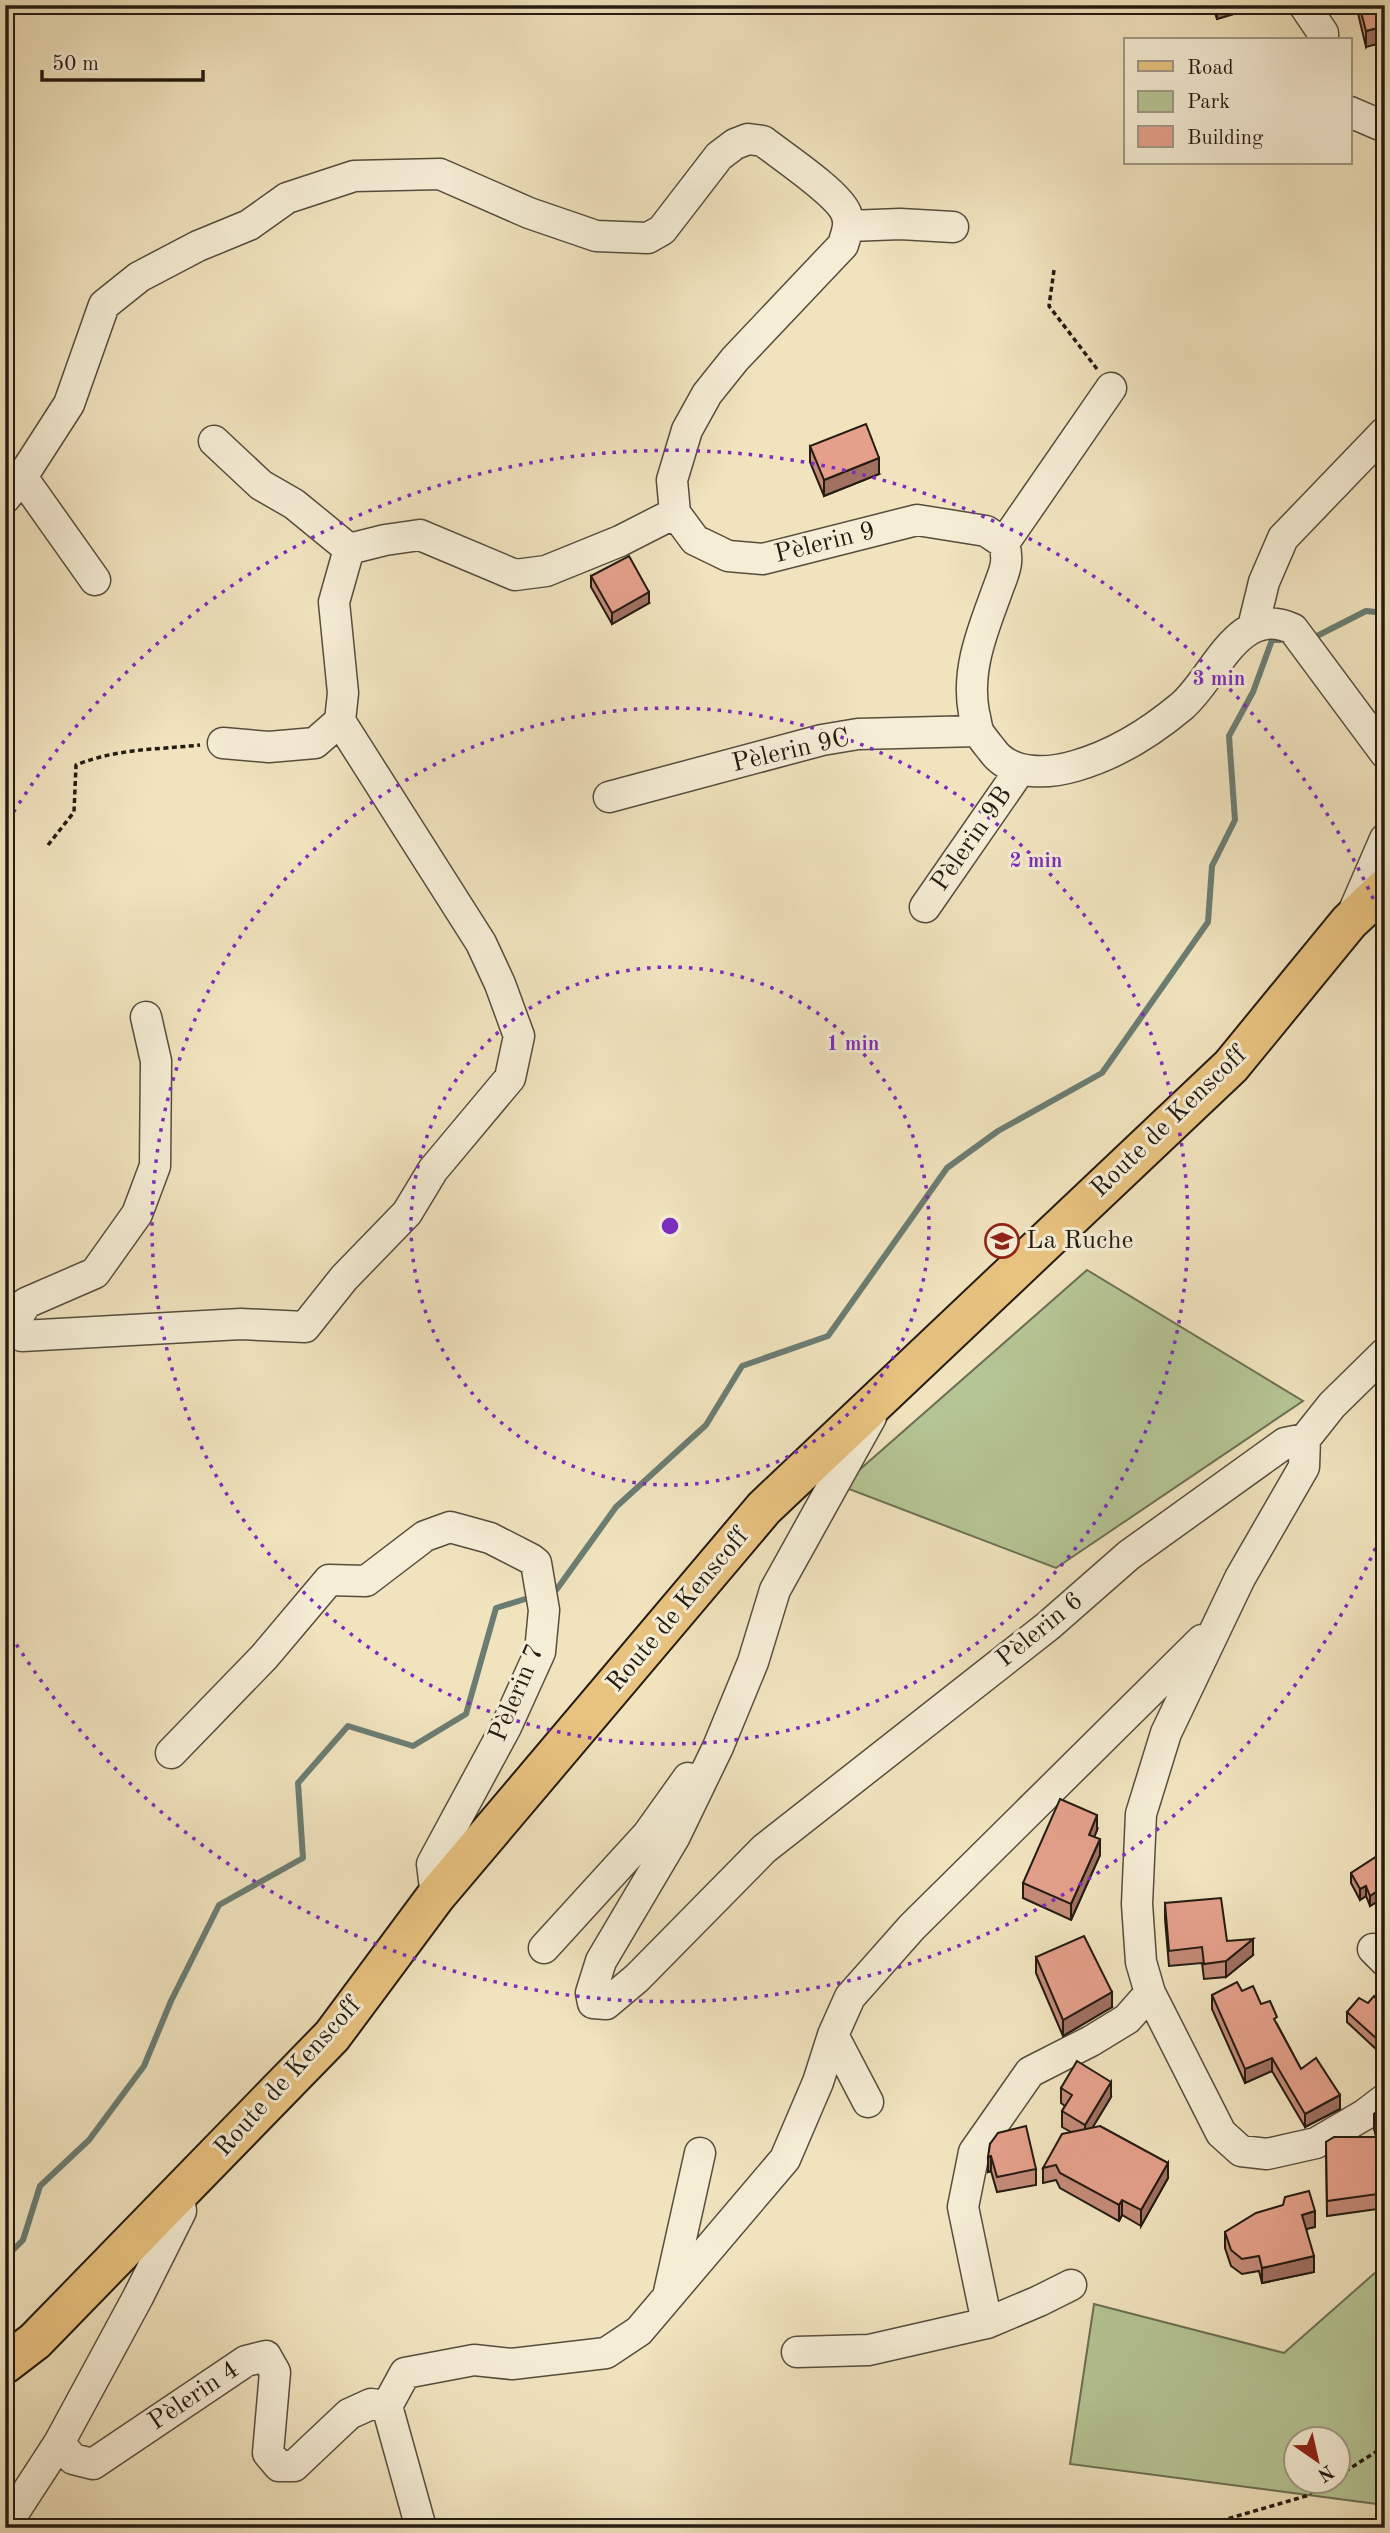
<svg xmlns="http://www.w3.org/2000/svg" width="1390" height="2533" font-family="'Old Standard TT',serif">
<rect width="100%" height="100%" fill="#f0e3be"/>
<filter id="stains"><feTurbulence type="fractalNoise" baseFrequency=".00286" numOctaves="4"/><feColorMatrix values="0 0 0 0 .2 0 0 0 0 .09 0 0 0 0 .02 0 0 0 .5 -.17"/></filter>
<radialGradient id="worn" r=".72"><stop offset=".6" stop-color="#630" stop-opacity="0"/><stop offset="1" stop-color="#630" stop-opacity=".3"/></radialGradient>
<path fill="#b5c595" stroke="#6c7054" stroke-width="2" fill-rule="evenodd" d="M1087 1270 1303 1401 1056 1568 841 1486Z
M1385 2264V2505L1070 2464 1094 2304 1284 2353ZM1296 2438H1338V2480H1296Z"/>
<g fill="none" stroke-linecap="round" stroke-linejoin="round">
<path stroke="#6b7d73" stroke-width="6" d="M1313 638 1366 611 1385 613
M557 1589 616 1507 706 1425 742 1366 828 1336 947 1168 998 1131 1102 1073 1208 922 1212 866 1235 820 1229 736 1253 692 1272 640H1280
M5 2258 23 2240 40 2186 89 2140 144 2066 171 2001 219 1905 303 1858 298 1783 348 1726 413 1746 466 1714 496 1608 525 1599"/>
<g stroke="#574d3d" stroke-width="33">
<path id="minor" d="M1304 5 1323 33V40
M1350 112 1385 127
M849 226 900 224 953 227
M214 441 261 485 294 504 349 549
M22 477 95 580
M5 498 22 477 69 404 104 305 139 277 198 246 249 225 287 198 354 176 440 174 529 213 596 236 648 238 662 230 719 156 735 144 748 139 763 141C782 156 838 193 846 213 851 225 846 234 843 245L735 359 707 394 687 430 672 480 675 513 695 540 728 556 763 559 917 520 986 531 1004 543C1010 565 1003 573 996 594 982 632 966 671 974 713 976 719 976 727 979 733 983 739 988 745 992 750 1010 776 1048 774 1075 766 1114 755 1151 732 1182 706 1215 678 1238 603 1293 629L1385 753
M1004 543 1111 388
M1253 627 1264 582 1283 538 1385 432
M223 743 269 747 315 743 340 721 343 693 334 602 349 549 385 540 420 535 515 575 546 571 620 541 675 513
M609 797 822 740 858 734 978 731
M925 907 1020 770
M1352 915 1385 839
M146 1017 156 1061 155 1166 137 1214 95 1273 26 1303 15 1322 22 1336 241 1324 305 1327 344 1278 407 1213 433 1170 510 1078 519 1036 500 984 481 943 340 721
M871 1417 775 1590 753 1662 718 1747 675 1836 601 1961 591 1993 593 2003 606 2004 637 1978 764 1849 1048 1626 1129 1555 1285 1443 1305 1439 1304 1467 1240 1578 1166 1733 1141 1814 1137 1904 1141 1962 1150 1993 1221 2133 1241 2151 1267 2154 1316 2143 1364 2115 1385 2099
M1305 1439 1332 1405 1385 1353
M171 1753 264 1657 329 1580 366 1581 425 1536 450 1527 490 1538 531 1559 536 1563 544 1610 540 1652 506 1727 432 1864 436 1896
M544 1948 648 1834 688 1778
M1373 1949 1385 1961
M833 2035 868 2102
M669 2292 700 2153
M987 2323 963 2207 974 2152 1030 2072 1091 2041 1127 2019 1150 1993
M797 2352 869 2350 987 2323 1039 2301 1071 2285
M387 2406 405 2373 474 2360 512 2364 606 2353 639 2331 785 2159 818 2082 833 2035 850 1997 912 1927 1202 1640
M387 2406 421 2528
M59 2443 73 2459 93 2464 246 2361 266 2356 275 2372 268 2453 279 2466H294L349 2414 371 2404 387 2406
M5 2526 59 2443 138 2297 181 2211 179 2195"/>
</g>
<g stroke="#241b12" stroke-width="42">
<path id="major" d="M5 2364 35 2341 332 2036 436 1896 764 1508 1231 1066 1349 922 1385 888"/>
</g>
<path stroke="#241b12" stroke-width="3.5" stroke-dasharray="5 3.5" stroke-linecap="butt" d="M1054 270 1049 306 1097 369
M48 845 74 812 76 765C119 748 154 750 200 745
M1376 1831 1385 1823
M1338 2476 1385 2446
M1196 2528 1306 2496 1330 2480"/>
<use href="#minor" stroke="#f5edd5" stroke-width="30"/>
<use href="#major" stroke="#e8c27f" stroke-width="38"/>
</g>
<path fill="#c48a77" stroke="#241b12" stroke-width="2" d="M1212 5H1257V7L1217 19Z
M1356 5H1385L1366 47Z
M810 446 879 474 824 496 810 462Z
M591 576 649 603 612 624 591 587Z
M1097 1830 1094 1837 1100 1855 1071 1920 1023 1898V1883Z
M1385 1851V1900L1383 1898 1370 1906 1366 1896 1360 1900 1351 1883V1873Z
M1165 1903 1227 1941 1253 1955 1226 1977 1204 1979 1202 1963 1169 1966 1165 1919Z
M1036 1957 1112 2007 1063 2036 1036 1973Z
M1242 1991 1261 2004 1277 2024 1301 2069 1340 2109 1305 2127 1272 2071 1245 2083 1212 2009V1995Z
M1368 2003 1385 2008V2042L1377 2050 1347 2022V2012Z
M1061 2088 1111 2097 1092 2128 1168 2178 1141 2226 1122 2215 1119 2221 1060 2188 1056 2180 1043 2183V2168L1071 2132 1062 2127V2111L1065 2106 1061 2103Z
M1385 2106V2208L1327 2216 1326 2142 1376 2137 1374 2129V2114Z
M990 2144 1036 2169V2185L997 2192 991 2171 988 2172Z
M1315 2227 1306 2229 1314 2272 1262 2283 1259 2271 1242 2274 1231 2266 1225 2248V2232Z"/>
<path fill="#a07061" stroke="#241b12" stroke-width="2" d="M1229 5H1257V7L1217 19V9Z
M1385 26V42L1366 47V31Z
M879 458V474L824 496V480Z
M649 592V603L612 624V613Z
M1097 1815V1830L1089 1850V1835Z
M1100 1839V1855L1071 1920V1904Z
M1366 1886V1896L1360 1900V1889Z
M1383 1887V1898L1370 1906V1896Z
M1253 1939V1955L1226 1977V1961Z
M1112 1992V2007L1063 2036V2020Z
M1385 2032V2042L1377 2050V2039Z
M1272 2058V2071L1245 2083V2069Z
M1111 2082V2097L1085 2140V2125Z
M1340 2095V2109L1305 2127V2114Z
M991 2156V2171L988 2172V2157Z
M1168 2163V2178L1141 2226V2210Z
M1122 2200V2215L1119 2221V2205Z
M1315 2211V2227L1302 2230V2215Z
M1314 2256V2272L1262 2283V2268Z"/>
<path fill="#e4a08a" stroke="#241b12" stroke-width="2" d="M1215 5H1229L1217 9Z
M1359 5H1385V26L1366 31Z
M866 424 879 458 824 480 810 446Z
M629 556 649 592 612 613 591 576Z
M1060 1799 1097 1815 1089 1835 1100 1839 1071 1904 1023 1883Z
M1385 1851V1889L1383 1887 1370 1896 1366 1886 1360 1889 1351 1873Z
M1221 1898 1227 1941 1253 1939 1226 1961 1204 1964 1202 1947 1169 1951 1165 1903Z
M1084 1936 1112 1992 1063 2020 1036 1957Z
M1237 1982 1242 1991 1253 1986 1261 2004 1270 2001 1277 2017 1274 2019 1301 2069 1316 2058 1340 2095 1305 2114 1272 2058 1245 2069 1212 1995Z
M1374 1996 1385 2008V2032L1377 2039 1347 2012 1359 1998 1368 2003Z
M1077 2061 1111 2082 1085 2125 1062 2111 1072 2095 1061 2088Z
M1385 2106V2193L1327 2201 1326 2142 1334 2137H1379L1374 2114Z
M1026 2126 1036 2169 997 2177 991 2156 988 2157 990 2144 998 2133Z
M1100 2126 1168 2163 1141 2210 1122 2200 1119 2205 1060 2173 1056 2165 1043 2168 1062 2134Z
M1309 2191 1315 2211 1302 2215 1314 2256 1262 2268 1259 2256 1242 2259 1231 2250 1225 2232 1256 2213 1283 2205 1285 2197Z"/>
<g fill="none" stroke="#7b2cbf" stroke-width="3.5" stroke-dasharray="3.5 7">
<circle cx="670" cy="1226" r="259"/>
<circle cx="670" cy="1226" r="518"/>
<path d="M1384 1529A776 776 0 0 1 8 1631M8 821A776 776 0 0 1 1384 923"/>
</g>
<defs>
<g id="school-ring" transform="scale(1.75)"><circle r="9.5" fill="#f5edd5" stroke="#8f2418" stroke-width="1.5"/><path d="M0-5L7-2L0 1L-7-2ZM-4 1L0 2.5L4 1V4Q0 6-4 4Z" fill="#8f2418"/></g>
</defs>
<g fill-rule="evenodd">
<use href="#school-ring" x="1002" y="1241"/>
</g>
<g text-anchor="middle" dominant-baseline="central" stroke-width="6" stroke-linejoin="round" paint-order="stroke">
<g font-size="26" fill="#241b12" stroke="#f5edd5">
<text transform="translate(825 543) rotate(-14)">Pèlerin 9</text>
<text transform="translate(791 751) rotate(-13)">Pèlerin 9C</text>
<text transform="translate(972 839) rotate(-55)">Pèlerin 9B</text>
<text transform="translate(1169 1122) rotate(-44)">Route de Kenscoff</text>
<text transform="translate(678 1610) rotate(-50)">Route de Kenscoff</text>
<text transform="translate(1040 1630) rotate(-39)">Pèlerin 6</text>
<text transform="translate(517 1693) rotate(-67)">Pèlerin 7</text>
<text transform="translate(288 2077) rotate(-48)">Route de Kenscoff</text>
<text transform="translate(194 2396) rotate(-34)">Pèlerin 4</text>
</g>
<g font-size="26" fill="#241b12" stroke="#f5edd5" text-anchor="start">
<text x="1026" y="1241">La Ruche</text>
</g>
</g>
<circle cx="670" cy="1226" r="10" fill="#7b2cbf" stroke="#f5edd5" stroke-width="3.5"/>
<g font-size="21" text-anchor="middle" font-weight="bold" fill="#7b2cbf" stroke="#f5edd5" stroke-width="6" stroke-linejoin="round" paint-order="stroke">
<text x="1219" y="685">3 min</text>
<text x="1036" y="867">2 min</text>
<text x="853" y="1050">1 min</text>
</g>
<rect width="1390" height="2533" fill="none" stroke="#f0e3be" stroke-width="28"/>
<rect x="7" y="7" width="1376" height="2519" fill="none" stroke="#241b12" stroke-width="3.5"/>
<rect x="14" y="14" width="1362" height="2505" fill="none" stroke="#241b12" stroke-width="2"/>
<rect x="1124" y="38" width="228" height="126" fill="#f5edd5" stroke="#a19987" stroke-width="2"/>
<rect x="1138" y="61" width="35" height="10" fill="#e8c27f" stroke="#a19987" stroke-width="2"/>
<text x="1187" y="74" font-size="21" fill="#241b12">Road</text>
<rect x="1138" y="91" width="35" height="21" fill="#b5c595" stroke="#a19987" stroke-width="2"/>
<text x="1187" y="108" font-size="21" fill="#241b12">Park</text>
<rect x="1138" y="126" width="35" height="21" fill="#e4a08a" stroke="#a19987" stroke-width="2"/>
<text x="1187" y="144" font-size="21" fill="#241b12">Building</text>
<g transform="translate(1317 2460) rotate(146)"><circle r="33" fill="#f5edd5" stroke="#a19987" stroke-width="2"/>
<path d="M0-5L12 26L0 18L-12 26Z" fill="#8f2418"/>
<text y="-10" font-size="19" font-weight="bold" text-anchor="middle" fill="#241b12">N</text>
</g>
<path d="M42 70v10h161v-10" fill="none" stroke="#241b12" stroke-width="3.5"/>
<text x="52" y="70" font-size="21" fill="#241b12" stroke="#f5edd5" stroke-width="5" paint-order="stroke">50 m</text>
<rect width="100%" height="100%" filter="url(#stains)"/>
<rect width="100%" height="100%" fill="url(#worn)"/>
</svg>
